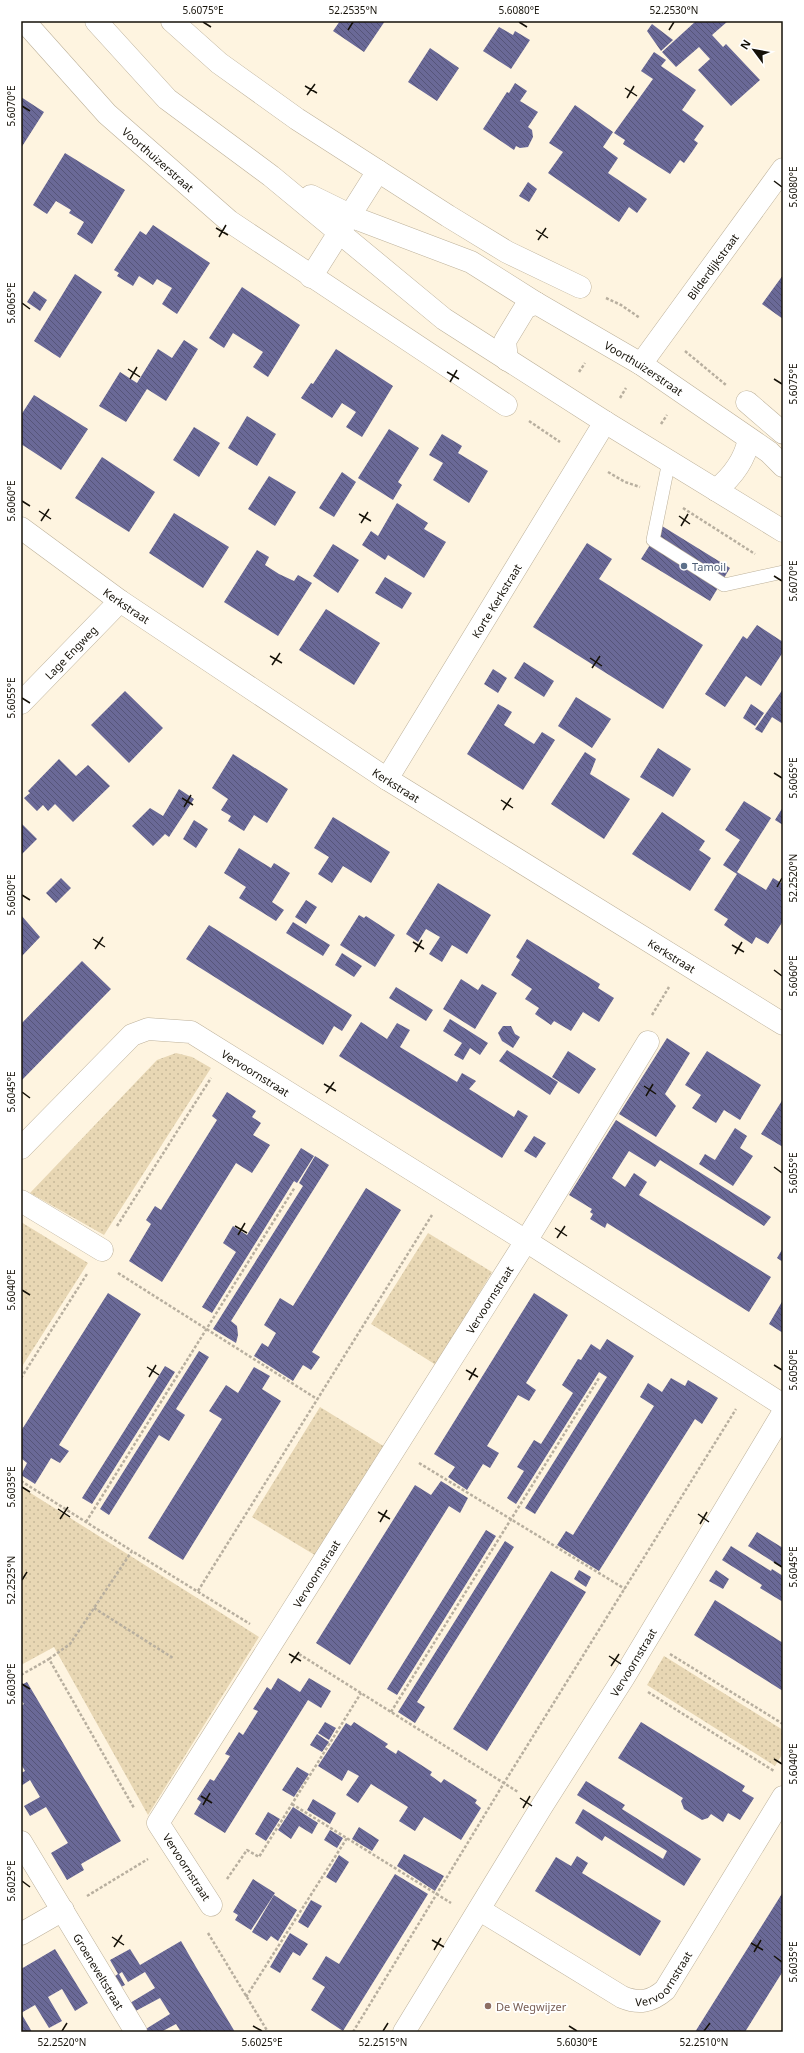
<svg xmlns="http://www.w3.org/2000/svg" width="804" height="2053" font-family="'Noto Sans',sans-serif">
<defs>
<pattern id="grass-dots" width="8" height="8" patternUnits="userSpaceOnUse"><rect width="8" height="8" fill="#e8d7b4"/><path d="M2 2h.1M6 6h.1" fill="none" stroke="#c6b899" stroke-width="1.8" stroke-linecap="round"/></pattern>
<pattern id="building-back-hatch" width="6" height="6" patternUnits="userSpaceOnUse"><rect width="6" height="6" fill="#6a6997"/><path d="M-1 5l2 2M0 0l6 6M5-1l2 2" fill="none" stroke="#565579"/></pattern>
</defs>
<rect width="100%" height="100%" fill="#fef4e0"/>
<path fill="url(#grass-dots)" d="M176 1053 192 1057 211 1068 104 1235 30 1193 157 1060Z
M21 1222 88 1263 21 1368Z
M428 1233 492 1272 436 1365 371 1324Z
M320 1407 385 1447 318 1557 252 1517Z
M21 1487 259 1637 148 1815 54 1647 21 1665Z
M664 1656 783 1730V1753L775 1766 647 1685Z"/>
<path fill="url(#building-back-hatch)" d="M340 21H385L364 52 333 31Z
M696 21H728L712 35 723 47 726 44 760 80 731 106 698 70 710 59 699 47 676 67 662 52Z
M652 24 673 40 661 51 647 31Z
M499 27 513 35 515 31 530 40 511 69 483 51Z
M430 48 459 68 437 101 408 82Z
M654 52 666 60 661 66 696 90 682 110 704 126 694 140 698 143 692 152 684 163 680 160 670 174 623 144 625 140 614 133 653 79 641 71Z
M515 83 527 91 520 101 538 112 528 127 532 130 533 137 528 147 520 148 516 146 514 150 483 129 507 92 509 93Z
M21 97 44 112 21 148Z
M575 105 613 132 603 147 618 158 608 173 647 199 637 213 629 207 619 222 548 173 563 152 549 143Z
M65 153 125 190 92 244 77 234 84 222 69 213 71 210 56 201 47 214 33 205Z
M528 182 537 189 529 202 519 196Z
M153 225 210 263 177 314 162 304 172 288 157 279 153 285 139 276 133 286 117 276 119 273 114 270 140 231 146 235Z
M75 274 102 292 60 358 34 341Z
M783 275V319L762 304Z
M242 287 300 325 268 377 253 367 263 352 233 333 224 348 209 338Z
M34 291 47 300 40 311 27 302Z
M184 340 198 349 166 401 147 389 126 422 99 406 120 372 137 383 158 349 172 358Z
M336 349 393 386 362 437 346 427 356 412 342 403 332 418 301 398 311 383 313 384Z
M34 395 88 429 61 470 21 444V415Z
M247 416 276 434 257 466 228 448Z
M194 427 220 443 199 477 173 460Z
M389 429 419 448 398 482 402 485 393 500 358 478Z
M442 434 462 446 458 453 488 471 469 503 433 480 443 463 429 455Z
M102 457 155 492 129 532 75 498Z
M342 472 356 482 334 517 319 508Z
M269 476 296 492 275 526 248 509Z
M397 503 428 523 424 529 446 542 424 578 388 555 385 560 362 545 371 531 378 536Z
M174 513 229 547 203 588 149 553Z
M662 526 730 568 710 601 641 559Z
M587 543 612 559 599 579 703 645 663 709 533 627Z
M333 544 359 560 338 593 313 576Z
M257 550 269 557 265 565 279 574 294 581 298 575 312 583 278 636 224 602Z
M385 577 412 593 402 609 375 593Z
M326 609 380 643 354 685 299 650Z
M757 625 783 642V652L761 686 746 676 725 707 705 694 743 636 747 639Z
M524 662 554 681 544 697 514 678Z
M493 669 507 678 498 693 484 684Z
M783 689V724L772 717 762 733 755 729Z
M125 691 163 728 129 763 91 725Z
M576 697 611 719 592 748 558 726Z
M498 704 512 712 504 725 534 744 542 732 555 740 523 790 467 754Z
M751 704 764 713 755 726 743 718Z
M658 748 691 769 673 797 640 777Z
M585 752 596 759 590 774 630 799 604 839 551 804Z
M233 754 288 789 267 823 254 815 244 831 228 821 231 816 221 810 228 799 212 788Z
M59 759 76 776 88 765 110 786 73 822 55 804 48 811 43 805 37 811 24 798 30 793 28 791Z
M179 789 194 799 169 837 165 834 153 846 132 826 150 808 163 816Z
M744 801 771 818 737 872 766 890 773 878 783 884V921L768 944 756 937 752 944 737 934 724 925 728 919 714 910 737 874 723 865 740 840 725 830Z
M783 807V825L775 820Z
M662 812 705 841 699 850 711 858 690 891 632 854Z
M333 817 390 852 371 883 343 866 332 883 318 874 329 857 314 848Z
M194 820 208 829 196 848 183 839Z
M21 823 37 839 21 855Z
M239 848 271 868 274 863 290 873 272 902 284 910 276 921 239 898 246 887 224 873Z
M61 878 71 888 56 903 46 893Z
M438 883 491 915 467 954 452 945 442 962 429 954 440 937 426 929 418 942 406 934Z
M306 900 317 907 306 924 295 917Z
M21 915 40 937 21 957Z
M359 915 364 918 366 916 395 935 375 967 340 945Z
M293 922 330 945 323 956 286 933Z
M209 925 352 1015 342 1031 334 1026 323 1045 186 959Z
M527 939 600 984 598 988 614 998 599 1022 583 1012 571 1031 554 1021 551 1025 535 1014 539 1008 525 999 532 989 511 975 520 960 516 957Z
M342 953 362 966 354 977 335 965Z
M82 961 111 989 21 1081V1024Z
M461 979 478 990 482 984 497 993 475 1029 443 1009Z
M396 987 433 1010 426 1021 389 998Z
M450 1019 488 1043 480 1055 470 1048 463 1060 454 1055 462 1043 443 1031Z
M361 1022 387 1039 397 1023 410 1030 400 1047 457 1082 462 1073 476 1081 469 1089 514 1117 518 1110 528 1116 502 1158 339 1056Z
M503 1026H511L515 1034 520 1037 513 1048 502 1041 498 1033Z
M667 1038 690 1053 665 1094 676 1106 656 1137 619 1114Z
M507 1050 558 1082 550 1095 499 1061Z
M568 1051 596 1069 579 1094 552 1077Z
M707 1051 761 1085 740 1120 724 1110 716 1123 692 1108 701 1095 685 1085Z
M227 1092 256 1111 252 1117 261 1123 253 1135 270 1145 252 1173 236 1163 162 1282 129 1261 151 1224 146 1220 155 1206 161 1210 217 1120 212 1116Z
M783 1099V1147L761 1134Z
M616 1120 771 1217 764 1226 660 1160 655 1167 629 1151 612 1178 625 1187 634 1173 647 1182 639 1195 771 1277 749 1312 607 1223 605 1228 590 1219 593 1214 590 1212 592 1209 569 1195Z
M735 1128 747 1136 740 1148 753 1156 733 1186 699 1164 705 1154 715 1160Z
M534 1136 546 1143 536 1158 524 1151Z
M301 1148 314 1156 297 1183 294 1181 212 1313 202 1307 236 1252 223 1243 233 1226 247 1235Z
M315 1156 329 1165 231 1321 237 1326 238 1335 236 1343 213 1329 303 1186 299 1183Z
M366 1188 401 1210 312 1352 320 1357 311 1370 303 1365 293 1381 254 1356 262 1343 268 1347 276 1333 264 1325 280 1298 293 1306Z
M783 1248V1262L777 1258Z
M108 1293 141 1314 59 1445 69 1451 60 1463 51 1458 35 1484 21 1475 27 1463 21 1458V1431Z
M534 1293 568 1315 526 1383 536 1390 529 1401 518 1395 487 1446 499 1453 490 1468 483 1464 467 1490 448 1477 455 1467 434 1454Z
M783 1300V1333L769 1324Z
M607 1339 634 1356 535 1514 525 1508 607 1377 599 1372 516 1504 507 1498 524 1471 517 1467 534 1440 541 1444 573 1393 562 1385 578 1359 581 1360 591 1344 600 1350Z
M199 1351 209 1357 176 1409 185 1415 169 1441 159 1435 109 1515 100 1509Z
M165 1366 175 1372 92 1504 82 1498Z
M254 1367 270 1376 262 1389 281 1401 183 1560 148 1538 222 1419 209 1411 226 1385 238 1393Z
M671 1378 685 1386 688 1380 718 1398 702 1424 695 1419 599 1571 557 1545 566 1531 573 1535 654 1406 640 1397 648 1383 662 1392Z
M441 1481 468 1498 460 1513 449 1506 350 1665 316 1643 415 1485 431 1495Z
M486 1530 496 1536 397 1695 387 1689Z
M757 1532 783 1548V1568L748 1546Z
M505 1541 514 1547 417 1702 425 1707 415 1723 398 1712Z
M731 1546 771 1571 772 1569 783 1576V1602L760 1588 762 1585 722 1560Z
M579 1570 591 1577 586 1587 574 1579Z
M716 1570 729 1579 723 1589 709 1581Z
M551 1571 586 1592 487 1751 453 1729Z
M715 1600 783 1643V1691L694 1635Z
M278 1678 300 1692 309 1678 331 1691 321 1708 308 1700 225 1833 194 1814 201 1802 197 1799 210 1779 214 1781 230 1756 225 1754 239 1732 243 1735 258 1711 253 1709 267 1687 271 1690Z
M27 1682 121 1841 81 1864 84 1870 67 1880 51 1853 68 1843 46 1807 30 1816 24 1806 40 1797 30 1780 21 1786V1773L25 1771 21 1764V1706L24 1704 21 1700V1685Z
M325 1722 336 1728 329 1740 318 1733Z
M354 1722 388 1744 385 1747 396 1754 398 1750 432 1772 430 1775 441 1783 444 1779 477 1800 475 1803 481 1808 461 1840 424 1817 415 1831 399 1821 408 1807 371 1784 358 1803 346 1795 359 1776 348 1770 342 1781 318 1766 346 1723 351 1726Z
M641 1722 745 1786 742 1791 754 1798 740 1820 728 1813 723 1822 711 1814 708 1818 702 1820 684 1809 681 1801 683 1798 618 1758Z
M317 1734 329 1742 322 1752 310 1745Z
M297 1767 309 1774 294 1797 282 1790Z
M586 1781 625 1805 622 1809 701 1859 684 1886 605 1836 602 1841 575 1823 583 1809 663 1859 667 1851 577 1795Z
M313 1799 336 1813 330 1824 307 1810Z
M293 1807 318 1823 312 1834 299 1826 291 1839 278 1830Z
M268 1812 280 1819 266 1841 255 1834Z
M359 1827 379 1840 372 1851 352 1839Z
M330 1830 343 1838 337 1848 324 1840Z
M404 1854 444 1876 435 1891 397 1866Z
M339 1855 349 1862 336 1883 326 1877Z
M577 1856 588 1863 582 1873 661 1921 640 1956 535 1891 556 1857 571 1866Z
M395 1874 428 1894 343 2031 311 2010 325 1987 312 1979 326 1956 339 1964Z
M253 1879 275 1893 251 1930 235 1920 238 1915 233 1912Z
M783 1892V1971L745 2032H695Z
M274 1895 297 1910 278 1941 271 1936 267 1941 252 1932Z
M311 1900 322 1906 308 1928 298 1922Z
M290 1933 308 1944 300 1956 293 1952 280 1973 270 1967Z
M181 1941 196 1967 235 2032H181L176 2024 161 2032H141L170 2014 160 1998 130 2014 125 2006 155 1988 145 1972 128 1982 122 1972 119 1974 125 1985 115 1990 109 1980 118 1974 110 1960 130 1949 140 1965Z
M55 1949 88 2003 75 2011 62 1989 48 1997 62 2021 49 2028 35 2005 21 2013 32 2032H21V1969Z"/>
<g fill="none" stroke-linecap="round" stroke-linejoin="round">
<g stroke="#bdb19a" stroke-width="14">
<path id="service" d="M669 461 653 540 724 585 783 572"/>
</g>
<g stroke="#bdb19a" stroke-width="23">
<g id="minor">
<path id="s1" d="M24 21 107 114 229 221 506 405"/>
<path d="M172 21 219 63 297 119 448 216 507 252 580 287"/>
<path d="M311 277 378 171"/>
<path id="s2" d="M641 364 783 169"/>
<path d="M747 402 783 433"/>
<path id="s3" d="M21 528 120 601 387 779 783 1024"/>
<path id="s4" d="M21 703 120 601"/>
<path id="s5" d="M387 779 605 422"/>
<path id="s6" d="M21 1148 132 1035 148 1029 191 1032 526 1241 783 1405"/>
<path d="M21 1201 102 1250"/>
<path id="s7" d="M21 1842 136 2032"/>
<path id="s8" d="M211 1905 158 1823 526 1241 648 1042"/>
<path id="s9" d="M480 1910 622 1997C639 2004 651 2002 665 1990L783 1797"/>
<path d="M21 1934 63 1910"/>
<path id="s10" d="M404 2032 542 1806 624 1677 783 1413"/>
</g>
</g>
<g stroke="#bdb19a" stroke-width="23">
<g id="secondary">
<path d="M96 21 167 99 271 176 444 319 605 422 783 531"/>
<path id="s11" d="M311 196 360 220 471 262 536 303 641 364 769 452 783 466"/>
<path d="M507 360 505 341 525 308 536 303"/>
<path d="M716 490C732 477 745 459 749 439"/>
</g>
</g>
<path stroke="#b8af9f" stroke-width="2.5" stroke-dasharray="3 2" stroke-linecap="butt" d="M606 298 621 305 640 318
M685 351 726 385
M579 372 585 363
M620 398 626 388
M529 421 560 442
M661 424 667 415
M608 472 625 482 640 487
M683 508 755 554
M652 1015 669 987
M117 1226 211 1078
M118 1273 317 1399
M21 1378 87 1274
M419 1463 625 1589
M21 1481 132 1551
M86 1522 295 1187
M198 1591 432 1215
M94 1608 173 1658
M299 1654 518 1792
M670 1654 783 1724
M49 1659 70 1644 132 1551 250 1624
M21 1675 49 1659 134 1808
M648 1692 774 1771
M391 1712 599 1378
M292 1804 451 1903
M227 1879 247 1850 259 1857 361 1693
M87 1896 148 1859
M208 1933 268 2032
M246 1997 347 1838
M353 2032 504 1783 736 1409"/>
<use href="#service" stroke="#fff" stroke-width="13"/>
<use href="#minor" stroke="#fff" stroke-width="22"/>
<use href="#secondary" stroke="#fff" stroke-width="22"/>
</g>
<path fill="none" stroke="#151108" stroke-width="1.5" d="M203 22 211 27M519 22 527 27M348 30 353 22M669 30 674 22M305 86 317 93M625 88 637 96M307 95 315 84M627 98 634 86M22 106 30 111M774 181 782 187M216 228 228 235M536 230 548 238M219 237 226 225M538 240 546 228M22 303 30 309M128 369 140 377M447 372 459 379M130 379 137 367M774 379 782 384M450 382 457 370M22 501 30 506M39 511 51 519M359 514 371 521M679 516 690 524M41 521 49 509M361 523 368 512M681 526 688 514M774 576 782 581M270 656 282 663M590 658 602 666M272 665 280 653M592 668 600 656M22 698 30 703M774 773 782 778M182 798 193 805M501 800 513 808M184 807 191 795M503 810 511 798M777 887 782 878M22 895 30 900M93 939 105 947M413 942 424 949M732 945 744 952M95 949 103 937M415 952 422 940M735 954 742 942M774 970 782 976M324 1084 336 1091M644 1086 656 1094M22 1092 30 1098M326 1093 334 1082M646 1096 653 1084M774 1167 782 1173M235 1226 247 1233M555 1228 567 1236M238 1235 245 1223M557 1238 565 1226M22 1290 30 1295M774 1365 782 1370M147 1367 159 1375M466 1370 478 1377M149 1377 156 1365M469 1380 476 1368M22 1487 30 1492M58 1509 70 1517M378 1512 390 1519M698 1514 709 1522M60 1519 68 1507M380 1522 387 1510M700 1524 707 1512M774 1562 782 1567M22 1580 27 1572M289 1654 301 1661M609 1656 621 1664M291 1663 299 1652M611 1666 619 1654M22 1684 30 1689M774 1759 782 1764M201 1796 212 1803M520 1798 532 1806M203 1805 210 1793M523 1808 530 1796M22 1881 30 1887M112 1937 124 1945M432 1940 444 1947M751 1943 763 1950M114 1947 122 1935M434 1950 441 1938M754 1952 761 1940M774 1956 782 1962M253 2026 262 2031M569 2026 577 2031M62 2031 67 2023M383 2031 388 2023M704 2031 710 2023"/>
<circle fill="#5c6f8a" stroke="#fff" stroke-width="1.5" cx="684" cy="566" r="4"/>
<circle fill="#8d6e63" stroke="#fff" stroke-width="1.5" cx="488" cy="2006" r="4"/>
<g text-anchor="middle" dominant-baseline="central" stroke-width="3.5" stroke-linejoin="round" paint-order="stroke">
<g font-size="11" fill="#151108" stroke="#fff">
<text stroke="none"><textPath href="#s1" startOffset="193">Voorthuizerstraat</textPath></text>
<text stroke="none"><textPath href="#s2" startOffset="121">Bilderdijkstraat</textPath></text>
<text stroke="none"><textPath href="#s11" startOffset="376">Voorthuizerstraat</textPath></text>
<text stroke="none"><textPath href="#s5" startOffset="209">Korte Kerkstraat</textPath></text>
<text stroke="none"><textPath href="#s3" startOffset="131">Kerkstraat</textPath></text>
<text stroke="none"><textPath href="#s4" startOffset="71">Lage Engweg</textPath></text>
<text stroke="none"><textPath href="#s3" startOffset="455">Kerkstraat</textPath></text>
<text stroke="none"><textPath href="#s3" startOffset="779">Kerkstraat</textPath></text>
<text stroke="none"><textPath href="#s6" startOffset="295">Vervoornstraat</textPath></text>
<text stroke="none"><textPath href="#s8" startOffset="717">Vervoornstraat</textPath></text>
<text stroke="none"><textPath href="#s8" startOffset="393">Vervoornstraat</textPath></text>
<text stroke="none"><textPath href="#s10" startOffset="435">Vervoornstraat</textPath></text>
<text transform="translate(187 1867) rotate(57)">Vervoornstraat</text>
<text stroke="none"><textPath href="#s7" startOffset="151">Groeneveltstraat</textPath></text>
<text stroke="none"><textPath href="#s9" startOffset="219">Vervoornstraat</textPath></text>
</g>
<g font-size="11" fill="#4e5e75" stroke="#fff" text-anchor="start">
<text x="692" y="566">Tamoil</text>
</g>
<g font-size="11" fill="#785e54" stroke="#fff" text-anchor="start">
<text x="496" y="2006">De Wegwijzer</text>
</g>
</g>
<rect width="804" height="2053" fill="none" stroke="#ffffff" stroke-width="44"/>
<g transform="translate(754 50) rotate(302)" stroke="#ffffff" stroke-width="3" paint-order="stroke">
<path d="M0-3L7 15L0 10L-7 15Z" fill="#151108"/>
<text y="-6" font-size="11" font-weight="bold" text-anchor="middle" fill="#151108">N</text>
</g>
<rect x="22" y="22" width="760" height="2009" fill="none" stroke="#151108" stroke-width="1.5"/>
<g font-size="10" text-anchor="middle" fill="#151108">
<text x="203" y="14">5.6075°E</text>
<text x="353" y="14">52.2535°N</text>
<text x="519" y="14">5.6080°E</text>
<text x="674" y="14">52.2530°N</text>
<text transform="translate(11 106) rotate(-90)" y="4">5.6070°E</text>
<text transform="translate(793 187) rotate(-90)" y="4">5.6080°E</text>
<text transform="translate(11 303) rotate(-90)" y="4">5.6065°E</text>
<text transform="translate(793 384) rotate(-90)" y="4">5.6075°E</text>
<text transform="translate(11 501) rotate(-90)" y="4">5.6060°E</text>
<text transform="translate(793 581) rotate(-90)" y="4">5.6070°E</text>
<text transform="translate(11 698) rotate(-90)" y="4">5.6055°E</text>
<text transform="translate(793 778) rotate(-90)" y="4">5.6065°E</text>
<text transform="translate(793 878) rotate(-90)" y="4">52.2520°N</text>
<text transform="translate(11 895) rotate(-90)" y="4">5.6050°E</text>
<text transform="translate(793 976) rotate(-90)" y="4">5.6060°E</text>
<text transform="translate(11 1092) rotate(-90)" y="4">5.6045°E</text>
<text transform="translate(793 1173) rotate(-90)" y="4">5.6055°E</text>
<text transform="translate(11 1290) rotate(-90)" y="4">5.6040°E</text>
<text transform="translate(793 1370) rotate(-90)" y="4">5.6050°E</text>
<text transform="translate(11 1487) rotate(-90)" y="4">5.6035°E</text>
<text transform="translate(793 1567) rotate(-90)" y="4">5.6045°E</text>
<text transform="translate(11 1580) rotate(-90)" y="4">52.2525°N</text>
<text transform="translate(11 1684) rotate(-90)" y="4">5.6030°E</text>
<text transform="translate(793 1764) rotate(-90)" y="4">5.6040°E</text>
<text transform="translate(11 1881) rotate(-90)" y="4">5.6025°E</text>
<text transform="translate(793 1962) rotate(-90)" y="4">5.6035°E</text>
<text x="62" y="2046">52.2520°N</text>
<text x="262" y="2046">5.6025°E</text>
<text x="383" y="2046">52.2515°N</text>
<text x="577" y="2046">5.6030°E</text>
<text x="704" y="2046">52.2510°N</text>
</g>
</svg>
